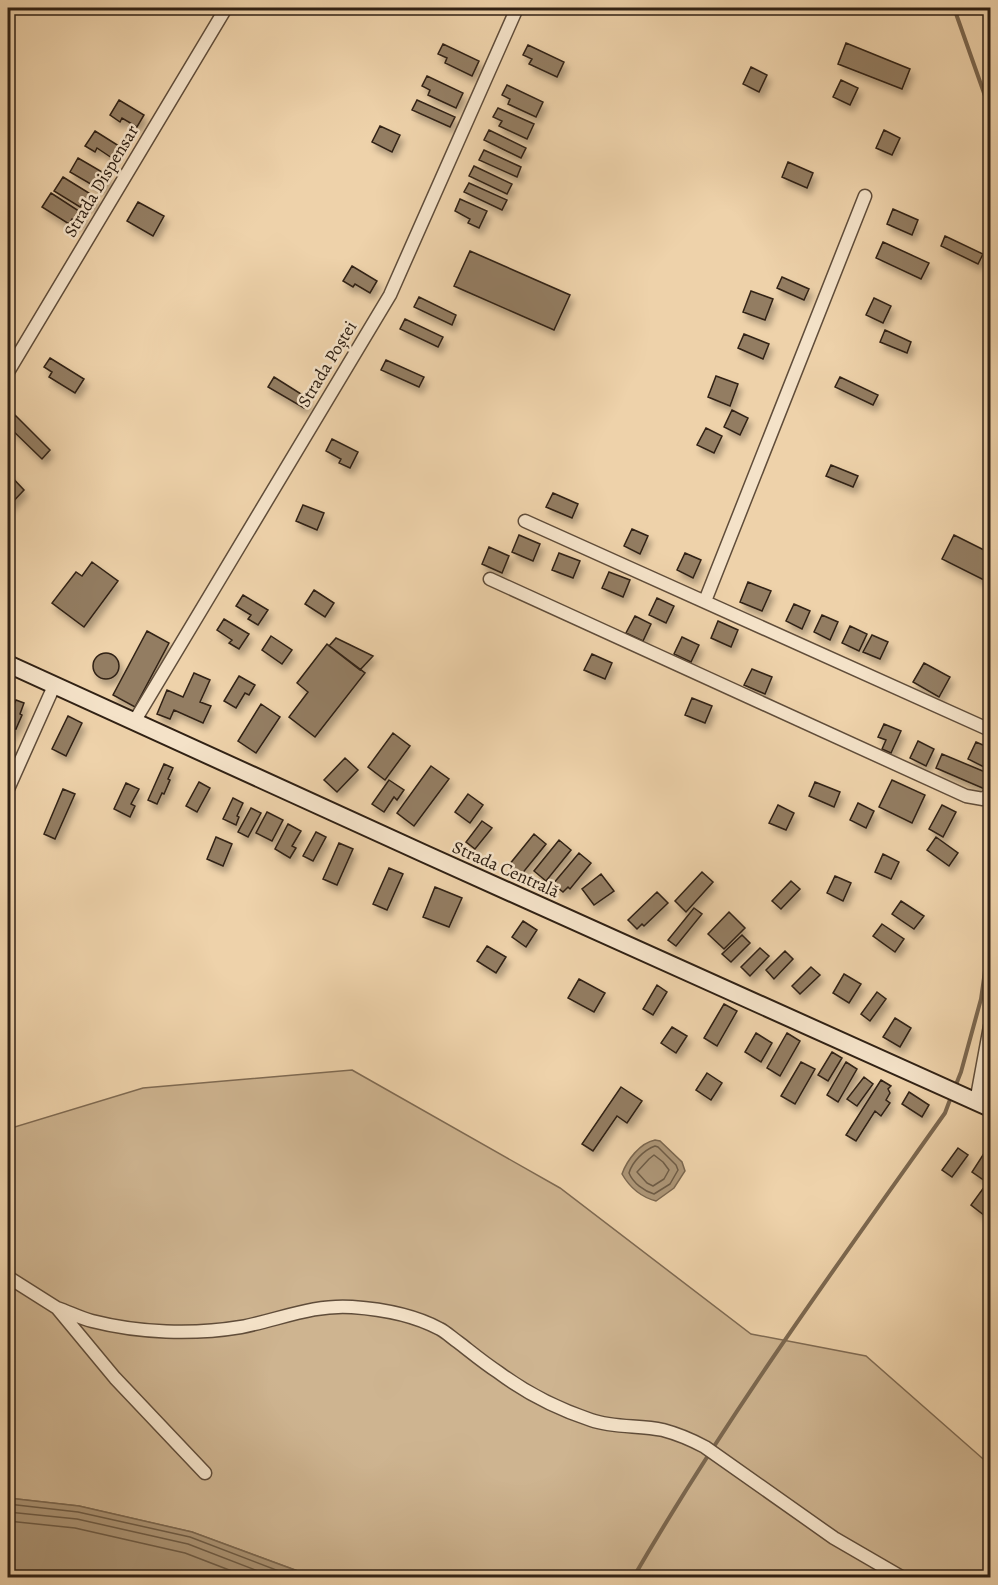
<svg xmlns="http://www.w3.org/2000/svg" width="998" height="1585" font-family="Alegreya,serif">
<defs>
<filter id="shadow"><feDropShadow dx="3.5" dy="6" stdDeviation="3" flood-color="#0004"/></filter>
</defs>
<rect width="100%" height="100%" fill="#eed2aa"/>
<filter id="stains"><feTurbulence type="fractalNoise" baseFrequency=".00333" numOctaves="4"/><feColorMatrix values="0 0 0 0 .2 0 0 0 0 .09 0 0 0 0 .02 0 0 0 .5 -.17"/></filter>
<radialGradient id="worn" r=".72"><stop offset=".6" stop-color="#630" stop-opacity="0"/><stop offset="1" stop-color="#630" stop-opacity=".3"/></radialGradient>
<path fill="#ceb490" stroke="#7f6a52" stroke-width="1.5" d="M352 1070 560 1188 751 1334 866 1356 990 1465V1577H314L192 1532 79 1506 8 1498V1129L143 1088Z"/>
<path fill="#ad9677" stroke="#7b674f" stroke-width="1.5" d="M655 1140 660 1141 682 1162 685 1171 674 1188 656 1201C641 1197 630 1188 622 1174 627 1160 640 1143 655 1140Z
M8 1498 79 1506 192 1532 314 1577H8Z"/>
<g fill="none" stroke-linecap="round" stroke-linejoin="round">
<path stroke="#6e5c46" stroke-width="1.5" d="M655 1146 658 1147 676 1165 678 1170 670 1184 654 1194C644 1191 633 1183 629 1173 632 1162 644 1150 655 1146Z
M654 1155 663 1162 669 1170 664 1179 653 1186 647 1183 637 1172 649 1159Z
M8 1504 78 1512 190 1537 297 1578
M8 1512 77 1519 188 1544 276 1578
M8 1521 75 1528 185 1553 250 1578"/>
<path stroke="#7b674f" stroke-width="4" d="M954 8 990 110
M955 1087 961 1072 981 999 990 936
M633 1578C727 1416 837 1265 945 1113L951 1097"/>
</g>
<path fill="#937d62" stroke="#302114" stroke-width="1.5" filter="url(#shadow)" d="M846 43 910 69 902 89 838 64Z
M443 44 479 61 472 76 445 63 447 58 438 54Z
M528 45 564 62 557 77 529 64 532 59 523 55Z
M751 67 767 75 759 92 743 84Z
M427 76 463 93 456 108 428 95 430 90 422 86Z
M841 80 858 88 850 105 833 97Z
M507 85 543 102 536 117 508 104 510 99 502 95Z
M119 100 144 115 137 127 122 118 120 122 110 115Z
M417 100 455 117 450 127 412 110Z
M498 108 534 124 527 139 499 126 502 121 493 117Z
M380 126 400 135 392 152 372 142Z
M489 130 526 148 521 158 484 140Z
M884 130 900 138 892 155 876 148Z
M95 131 119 146 112 158 97 148 95 152 85 146Z
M484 150 521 167 517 177 479 160Z
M78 158 109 176 101 190 70 172Z
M788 162 813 173 807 188 782 177Z
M474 166 512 184 507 194 469 176Z
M63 177 97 198 91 207 83 202 80 207 54 191Z
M469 183 507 200 502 210 464 192Z
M51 193 85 215 79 224 72 219 69 224 42 207Z
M460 199 487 211 479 228 468 223 470 219 455 211Z
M138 202 164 216 153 236 127 221Z
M893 209 918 220 912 235 887 224Z
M945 236 983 254 978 264 941 246Z
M883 242 929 263 921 279 876 258Z
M470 251 570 295 554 330 454 286Z
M352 266 377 281 370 293 355 284 353 287 343 281Z
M782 277 809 289 804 300 777 288Z
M751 291 773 299 765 320 743 312Z
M419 297 456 315 452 325 414 307Z
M874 298 891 306 883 323 866 315Z
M405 319 443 337 438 347 400 329Z
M885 330 911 342 907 353 880 342Z
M744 334 769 344 763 359 738 348Z
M50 358 84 379 75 393 49 377 52 372 44 367Z
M386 360 424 377 419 387 381 370Z
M716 376 738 384 730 406 708 397Z
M274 377 309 399 304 408 268 387Z
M840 377 878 395 873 405 835 387Z
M732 410 748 418 740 435 724 427Z
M15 415 50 450 42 459 8 426V423Z
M706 428 722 436 714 453 697 445Z
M332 439 358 452 350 468 339 463 341 459 326 451Z
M831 465 858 476 853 487 826 476Z
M8 473 24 490 9 506 8 505Z
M553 493 578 504 572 518 546 507Z
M303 505 324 513 317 530 296 521Z
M632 529 648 536 640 554 624 546Z
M519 535 540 544 533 561 512 552Z
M954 535 990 553V583L942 559Z
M489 547 509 556 502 573 482 564Z
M559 553 580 561 573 578 552 570Z
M685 553 701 560 693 578 677 570Z
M92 562 118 581 84 627 52 603 76 572 82 576Z
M609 572 630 580 623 597 602 588Z
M748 582 771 591 762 611 740 602Z
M314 590 334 603 325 617 305 604Z
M243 595 268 610 258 625 248 619 251 615 236 606Z
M657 598 674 606 666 623 649 615Z
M794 604 810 611 802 629 786 621Z
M822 615 838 622 830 640 814 632Z
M635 616 651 624 643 641 626 633Z
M224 619 249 634 239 649 229 643 232 640 217 630Z
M718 621 738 630 731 647 711 638Z
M850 626 867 634 859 651 842 643Z
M147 631 169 643 135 707 113 695Z
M872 635 888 642 880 659 863 652Z
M271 636 292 650 282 664 262 650Z
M682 637 699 645 691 662 674 654Z
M336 638 373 656 360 670 329 646Z
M327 644 365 673 315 737 289 717 308 692 297 683Z
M93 666a13 13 0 1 1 26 0a13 13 0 1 1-26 0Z
M592 654 612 663 605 679 584 670Z
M924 663 950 677 939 697 913 682Z
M752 669 772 677 765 694 744 685Z
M194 673 210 680 200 702 211 706 203 723 174 710 170 719 157 714 167 690 183 697Z
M239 676 255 685 249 695 245 693 236 708 224 701Z
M692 698 712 706 705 723 685 715Z
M16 700 24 703 20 714 22 715 16 729 14 728 9 739 8 738V718Z
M261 704 280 717 256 753 238 741Z
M68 716 82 723 66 756 52 749Z
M884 724 901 731 891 753 882 749 886 740 878 737Z
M393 733 410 746 385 780 368 767Z
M918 741 934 749 926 766 910 758Z
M976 742 990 748V753L984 767 968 759Z
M942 754 990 774V782L987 790 936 768Z
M345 758 358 770 337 792 324 780Z
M164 764 173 768 168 779 170 780 164 794 162 793 157 804 148 800Z
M431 766 449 779 414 826 397 813Z
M389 780 404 790 397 800 394 797 384 812 372 804Z
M892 780 925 795 912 823 879 807Z
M199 782 210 788 197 812 186 806Z
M815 782 840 792 834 807 809 796Z
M126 783 139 789 131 804 135 806 130 817 114 809Z
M63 789 75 794 55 839 44 834Z
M468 794 483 805 470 823 455 812Z
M233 798 243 803 237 816 239 817 236 825 223 819Z
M858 803 874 811 866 828 850 820Z
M778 805 794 813 786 830 769 823Z
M942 805 956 812 943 837 929 829Z
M251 808 261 813 248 837 238 832Z
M267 812 283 820 272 841 256 833Z
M482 821 492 828 475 849 466 842Z
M288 824 301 831 292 846 296 848 290 858 275 849Z
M316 832 326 837 313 861 303 856Z
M534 834 546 844 521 875 509 865Z
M216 837 232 844 223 866 207 859Z
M936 837 958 853 949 866 927 850Z
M559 840 571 850 546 881 534 871Z
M339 843 353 849 337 885 323 879Z
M579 853 591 863 570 889 568 887 563 892 553 884Z
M883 854 899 862 891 879 875 872Z
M389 868 403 874 387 910 373 904Z
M702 872 713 882 686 912 675 901Z
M601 874 614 891 594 905 582 889Z
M835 876 851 883 843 901 827 893Z
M791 881 800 889 781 909 772 901Z
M435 887 462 898 449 927 423 917Z
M657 892 668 903 644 926 642 924 637 929 628 920Z
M901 901 924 916 914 929 892 914Z
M694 908 702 914 676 946 668 940Z
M729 912 745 928 724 949 708 934Z
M523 921 537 930 526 947 512 937Z
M882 924 904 939 895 952 873 936Z
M742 935 750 943 731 962 722 954Z
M487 946 506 957 496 973 477 961Z
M760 948 769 956 750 976 741 967Z
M785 951 793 959 774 979 766 970Z
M811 967 820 975 800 994 792 986Z
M844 974 861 984 849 1003 833 993Z
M579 979 605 993 594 1012 568 998Z
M657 985 667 992 653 1015 643 1009Z
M877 992 886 999 870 1021 861 1014Z
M724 1004 737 1011 717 1046 704 1038Z
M895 1018 911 1028 900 1047 883 1037Z
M672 1027 687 1036 676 1053 661 1043Z
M756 1033 772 1043 761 1062 745 1052Z
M787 1033 800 1041 780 1076 767 1068Z
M832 1052 842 1058 828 1081 818 1075Z
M801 1062 815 1069 795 1104 781 1096Z
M846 1062 857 1069 838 1102 827 1095Z
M707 1073 722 1083 711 1100 696 1090Z
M864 1077 873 1084 857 1106 847 1099Z
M881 1080 891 1086 888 1089 890 1093 886 1100 890 1103 881 1116 875 1111 856 1141 846 1135Z
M621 1087 642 1101 627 1123 617 1116 593 1151 582 1144Z
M909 1092 929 1105 922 1117 902 1104Z
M990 1144V1173L985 1181 972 1172Z
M958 1148 968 1155 952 1177 942 1170Z
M990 1179V1208L985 1216 971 1205Z"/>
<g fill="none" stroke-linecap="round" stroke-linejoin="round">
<g stroke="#604d3a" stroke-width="15">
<path id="street" d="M8 372 226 8
M525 521 990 730
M490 579 966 796 983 799 990 794
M705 601 865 196
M134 722 390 295 517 8
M8 789 54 686
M976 1102 990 1026
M8 1277 57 1308 115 1378 205 1473
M57 1308C69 1312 80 1318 92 1321 139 1333 193 1335 241 1327 278 1320 314 1304 352 1307 381 1309 414 1315 440 1329 446 1332 452 1338 458 1342 471 1352 484 1363 498 1372 526 1393 558 1409 591 1420 614 1428 639 1425 663 1430 678 1434 692 1440 705 1447L834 1538 903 1578"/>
</g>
<g stroke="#302114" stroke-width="20">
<path id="secondary" d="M8 664 425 854 990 1108"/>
</g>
<use href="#street" stroke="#f4e2c8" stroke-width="12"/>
<use href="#secondary" stroke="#f4e2c8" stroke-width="16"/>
</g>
<g text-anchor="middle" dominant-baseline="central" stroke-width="5" stroke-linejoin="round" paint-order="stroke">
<g font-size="18" fill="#302114" stroke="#f4e2c8">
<text transform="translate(101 181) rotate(-59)">Strada Dispensar</text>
<text transform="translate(327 364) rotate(-59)">Strada Poștei</text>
<text transform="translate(506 869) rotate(24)">Strada Centrală</text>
</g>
</g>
<rect width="998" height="1585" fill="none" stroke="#eed2aa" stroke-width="30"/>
<rect x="9" y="9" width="980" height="1567" fill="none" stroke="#302114" stroke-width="3"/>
<rect x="15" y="15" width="968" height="1555" fill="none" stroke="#302114" stroke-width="1.5"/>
<rect width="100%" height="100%" filter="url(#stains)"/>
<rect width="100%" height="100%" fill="url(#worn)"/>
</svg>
